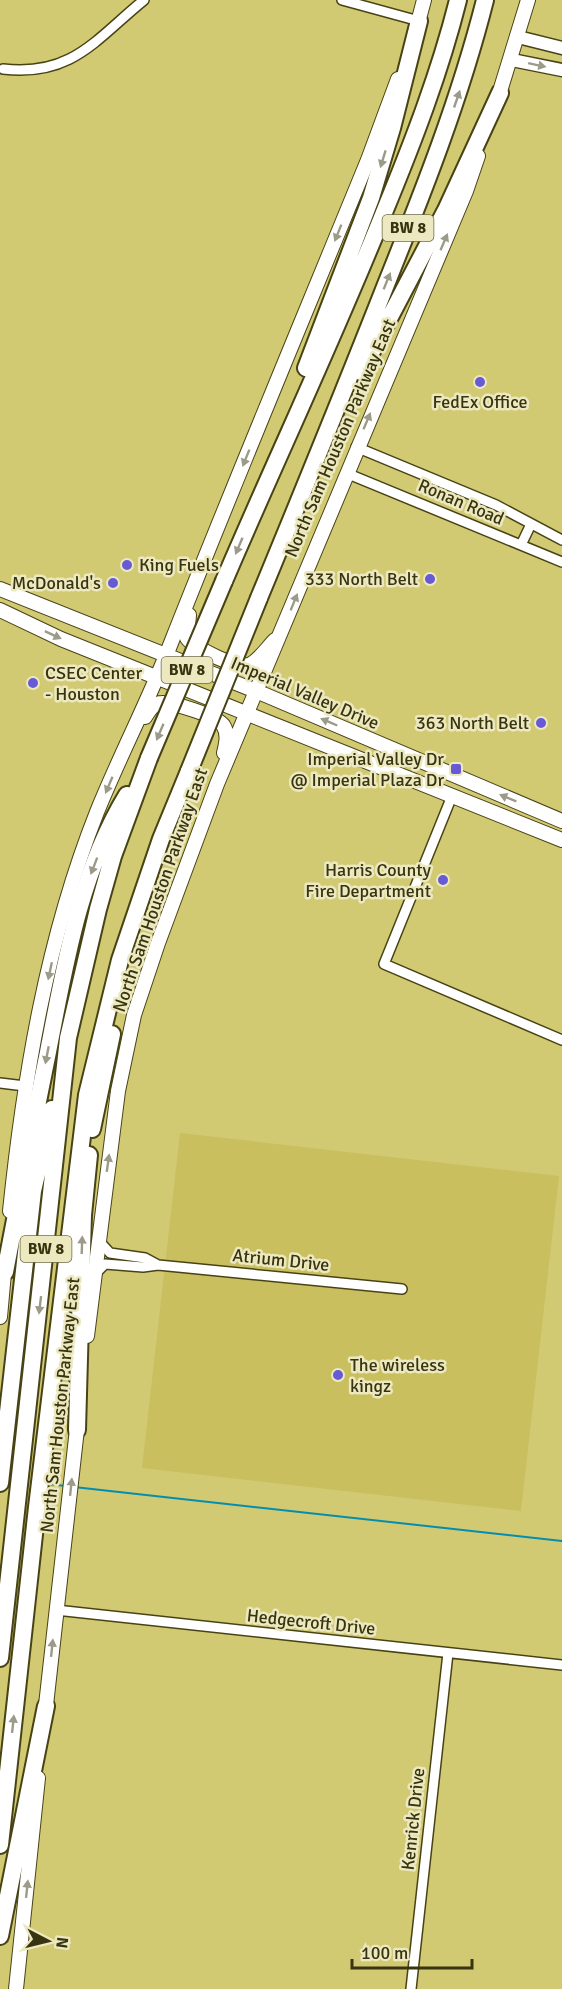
<svg xmlns="http://www.w3.org/2000/svg" width="562" height="1989" font-family="Signika,sans-serif">
<rect width="100%" height="100%" fill="#d2c973"/>
<path fill="#c9bf5f" d="M180 1133 559 1176 521 1511 142 1468Z"/>
<g fill="none" stroke-linecap="round" stroke-linejoin="round">
<path stroke="#048daf" stroke-width="2" d="M48 1484 66 1486
M74 1487 562 1541"/>
<g stroke="#484315" stroke-width="12">
<path id="minor" d="M342 0 419 21
M3 69C72 77 96 39 144 0
M356 447 496 505 562 540
M346 473 562 562
M521 545 531 524
M452 796 384 964 562 1040
M0 1083 25 1086
M99 1241 110 1253 145 1258 158 1265
M94 1275 105 1264 143 1267 158 1265 402 1289
M56 1610 562 1665
M411 1989 448 1653"/>
</g>
<g stroke="#484315" stroke-width="15">
<path id="tertiary" d="M518 37 562 48
M512 60 562 70"/>
</g>
<g stroke="#484315" stroke-width="16">
<path id="secondary" d="M416 30 424 0
M497 101 528 0
M0 589 256 691 562 821
M0 610 61 639 562 840
M189 615 187 638C194 648 239 671 251 664 260 659 268 647 275 640
M145 717C149 711 153 703 162 703 174 702 216 716 223 725 229 734 226 744 224 753
M10 1211C24 1076 47 938 97 812 120 755 149 700 171 643 235 481 302 321 368 160L398 79
M0 1317 5 1262
M87 1336 118 1091 134 1015 158 943 217 784 466 191 478 156
M45 1714 78 1420
M16 1989 38 1778"/>
</g>
<g stroke="#484315" stroke-width="20">
<path id="motorway" d="M306 368 371 198 392 128 419 21
M361 372 446 210 500 93
M224 581C277 457 335 335 385 210 413 142 440 72 458 0
M259 598C302 494 344 391 385 287 423 192 460 99 485 0
M92 1129 112 1034
M5 1272C19 1199 33 1125 48 1052 65 964 80 872 127 795
M77 1430 83 1215 89 1155
M0 1483 33 1191 52 1109
M0 1658 68 1038 98 909 113 856 149 758
M0 1845 37 1507 87 1095 120 960 161 839 189 771
M0 1936 46 1706"/>
</g>
<use href="#minor" stroke="#fff" stroke-width="9"/>
<use href="#tertiary" stroke="#fff" stroke-width="12"/>
<use href="#secondary" stroke="#fff" stroke-width="14"/>
<use href="#motorway" stroke="#fff" stroke-width="16"/>
<g stroke="#484315" stroke-width="20" stroke-linecap="butt">
<path id="motorway-bridge" d="M149 758 224 581
M189 771 259 598"/>
</g>
<use href="#motorway-bridge" stroke="#fff" stroke-width="16"/>
</g>
<defs><path id="oneway-solid" d="M-6-.8H1V-3.2L6.5 0L1 3.2V.8H-6Z" transform="scale(1.5)"/></defs>
<g fill="#9c9a88">
<use href="#oneway-solid" transform="translate(537 65) rotate(12)"/>
<use href="#oneway-solid" transform="translate(457 99) rotate(-71)"/>
<use href="#oneway-solid" transform="translate(383 159) rotate(107)"/>
<use href="#oneway-solid" transform="translate(338 233) rotate(112)"/>
<use href="#oneway-solid" transform="translate(444 242) rotate(-67)"/>
<use href="#oneway-solid" transform="translate(387 281) rotate(-68)"/>
<use href="#oneway-solid" transform="translate(367 421) rotate(-67)"/>
<use href="#oneway-solid" transform="translate(246 458) rotate(112)"/>
<use href="#oneway-solid" transform="translate(239 546) rotate(113)"/>
<use href="#oneway-solid" transform="translate(294 602) rotate(-68)"/>
<use href="#oneway-solid" transform="translate(53 635) rotate(25)"/>
<use href="#oneway-solid" transform="translate(329 722) rotate(-157)"/>
<use href="#oneway-solid" transform="translate(160 732) rotate(113)"/>
<use href="#oneway-solid" transform="translate(109 785) rotate(113)"/>
<use href="#oneway-solid" transform="translate(508 798) rotate(-158)"/>
<use href="#oneway-solid" transform="translate(94 866) rotate(111)"/>
<use href="#oneway-solid" transform="translate(50 971) rotate(102)"/>
<use href="#oneway-solid" transform="translate(47 1055) rotate(101)"/>
<use href="#oneway-solid" transform="translate(108 1163) rotate(-82)"/>
<use href="#oneway-solid" transform="translate(82 1245) rotate(-88)"/>
<use href="#oneway-solid" transform="translate(40 1305) rotate(97)"/>
<use href="#oneway-solid" transform="translate(71 1487) rotate(-84)"/>
<use href="#oneway-solid" transform="translate(52 1648) rotate(-84)"/>
<use href="#oneway-solid" transform="translate(13 1724) rotate(-84)"/>
<use href="#oneway-solid" transform="translate(27 1889) rotate(-84)"/>
</g>
<g fill="#675bd5" stroke="#ece8bf" stroke-width="2">
<circle cx="480" cy="382" r="6"/>
<circle cx="127" cy="565" r="6"/>
<circle cx="430" cy="579" r="6"/>
<circle cx="113" cy="583" r="6"/>
<circle cx="33" cy="683" r="6"/>
<circle cx="541" cy="723" r="6"/>
<rect x="450" y="763" width="12" height="12" rx="3"/>
<circle cx="443" cy="880" r="6"/>
<circle cx="338" cy="1375" r="6"/>
</g>
<g text-anchor="middle" dominant-baseline="central" stroke-width="5" stroke-linejoin="round" paint-order="stroke">
<g fill="#ece8bf" stroke="#6e6a44" stroke-width="1.5">
<rect x="382.5" y="215" width="51" height="26" rx="4.5"/>
<rect x="161.5" y="657" width="51" height="26" rx="4.5"/>
<rect x="20.5" y="1236" width="51" height="26" rx="4.5"/>
</g>
<g font-size="16" font-weight="bold" fill="#383410">
<text x="408" y="228">BW 8</text>
<text x="187" y="670">BW 8</text>
<text x="46" y="1249">BW 8</text>
</g>
<g font-size="18" fill="#383410" stroke="#ece8bf" text-anchor="end">
<text x="480" y="402" text-anchor="middle">FedEx Office</text>
<text x="139" y="565" text-anchor="start">King Fuels</text>
<text x="418" y="579">333 North Belt</text>
<text x="101" y="583">McDonald's</text>
<text x="45" y="673" text-anchor="start">CSEC Center<tspan x="45" dy="21">- Houston</tspan></text>
<text x="529" y="723">363 North Belt</text>
<text x="444" y="759">Imperial Valley Dr<tspan x="444" dy="21">@ Imperial Plaza Dr</tspan></text>
<text x="431" y="870">Harris County<tspan x="431" dy="21">Fire Department</tspan></text>
<text x="350" y="1365" text-anchor="start">The wireless<tspan x="350" dy="21">kingz</tspan></text>
</g>
<g font-size="18" fill="#383410" stroke="#ece8bf">
<text transform="translate(340 438) rotate(-67)">North Sam Houston Parkway East</text>
<text transform="translate(461 502) rotate(23)">Ronan Road</text>
<text transform="translate(305 693) rotate(23)">Imperial Valley Drive</text>
<text transform="translate(160 890) rotate(-71)">North Sam Houston Parkway East</text>
<text transform="translate(281 1260) rotate(6)">Atrium Drive</text>
<text transform="translate(60 1405) rotate(-84)">North Sam Houston Parkway East</text>
<text transform="translate(311 1622) rotate(6)">Hedgecroft Drive</text>
<text transform="translate(413 1819) rotate(-84)">Kenrick Drive</text>
</g>
</g>
<g transform="translate(48 1941) rotate(97)" stroke="#ece8bf" stroke-width="4.5" paint-order="stroke">
<path d="M0-4.5L10 22L0 15L-10 22Z" fill="#383410"/>
<text y="-9" font-size="16" font-weight="bold" text-anchor="middle" fill="#383410">N</text>
</g>
<path d="M352 1959v9h120v-9" fill="none" stroke="#383410" stroke-width="3"/>
<text x="361" y="1959" font-size="18" fill="#383410" stroke="#ece8bf" stroke-width="4.5" paint-order="stroke">100 m</text>
</svg>
